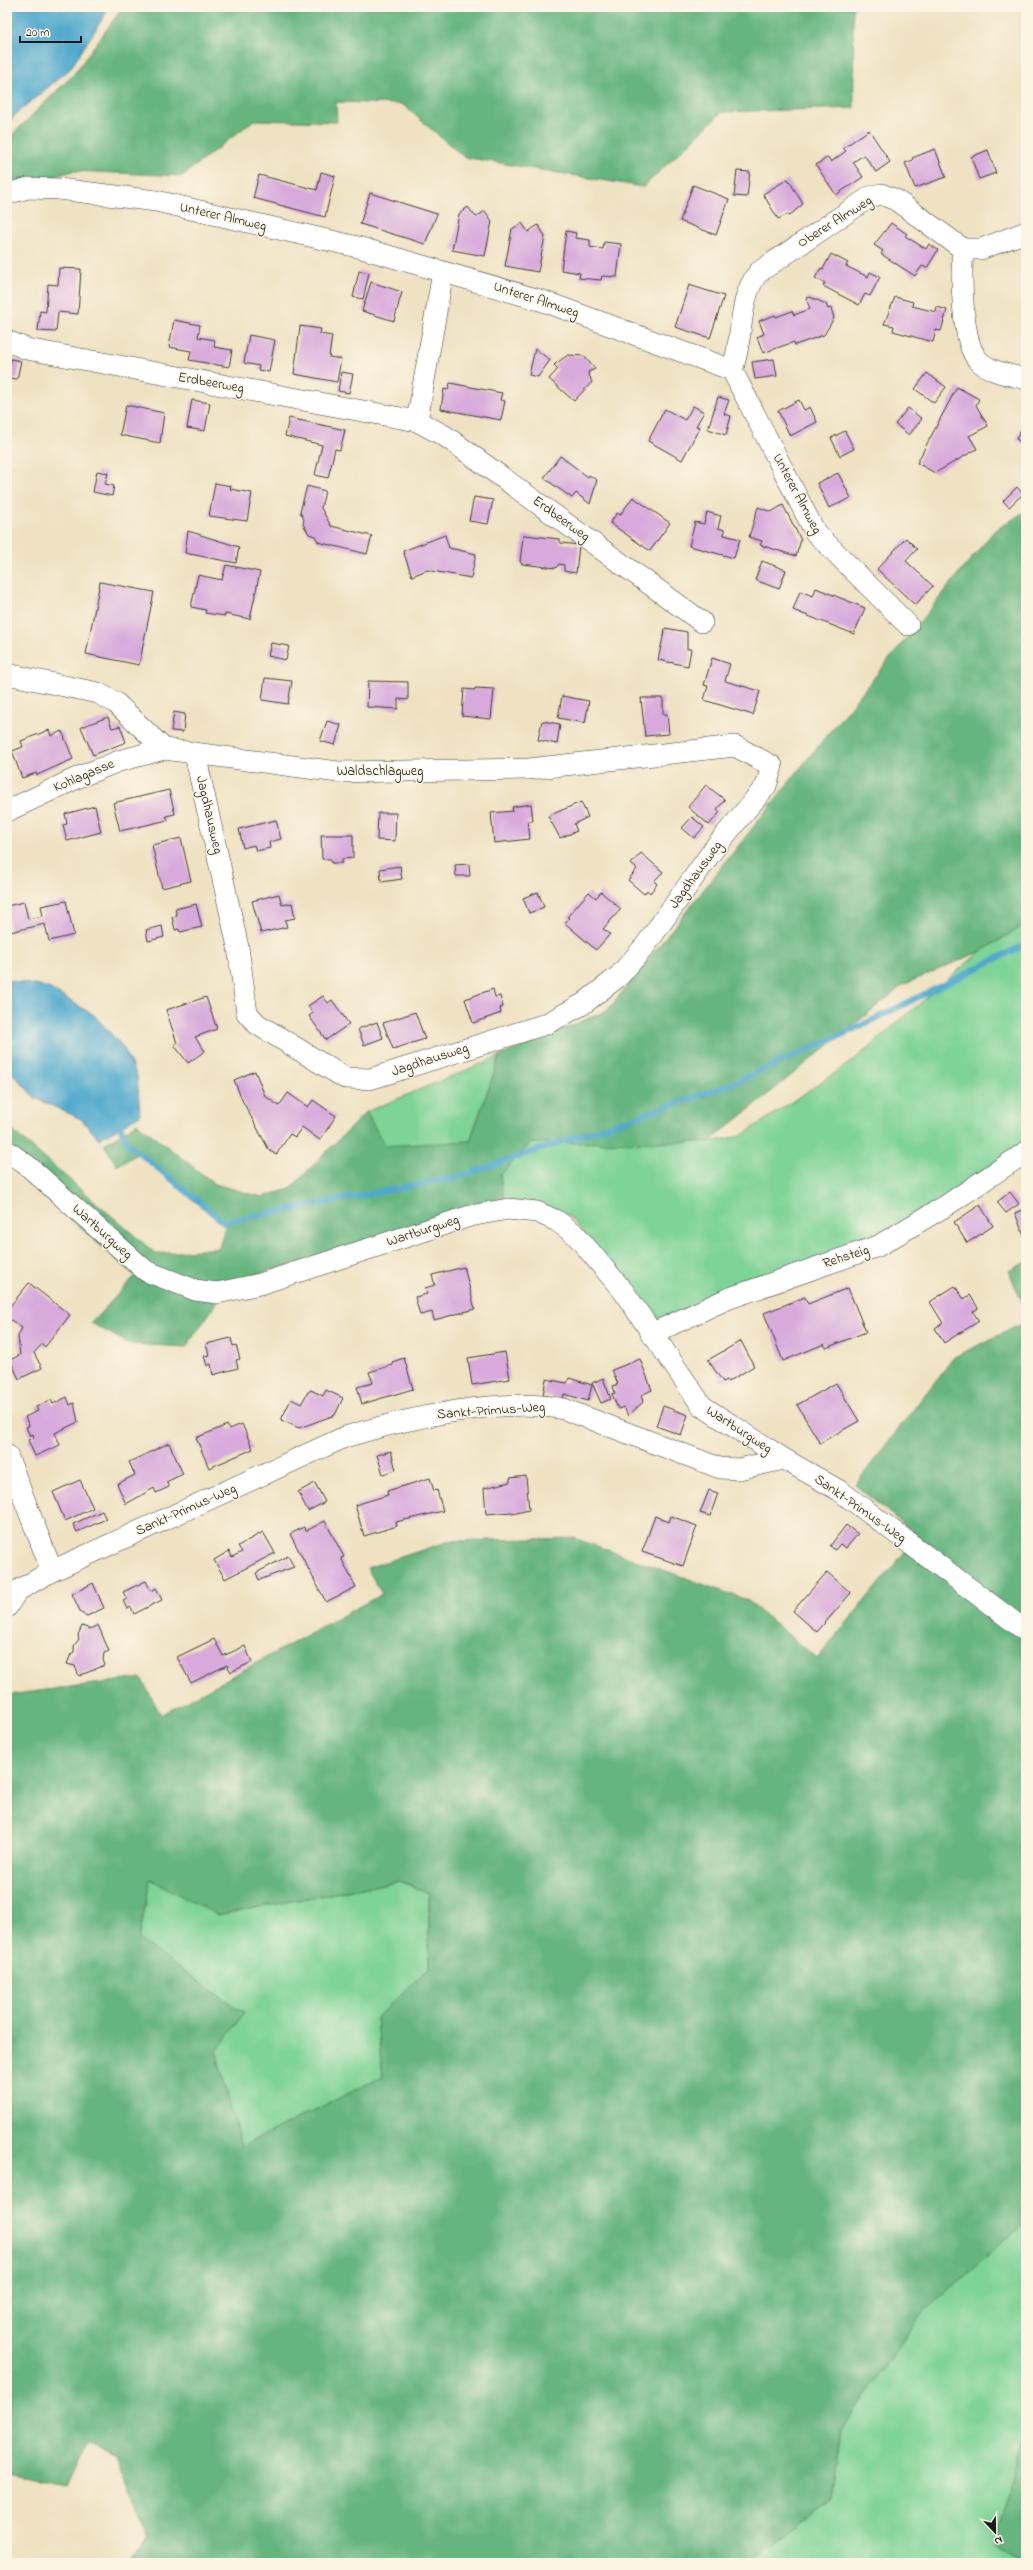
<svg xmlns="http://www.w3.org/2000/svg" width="1033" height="2570" font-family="'Indie Flower',sans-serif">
<rect width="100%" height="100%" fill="#fcf5e5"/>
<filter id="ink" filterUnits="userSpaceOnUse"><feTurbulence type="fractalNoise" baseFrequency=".025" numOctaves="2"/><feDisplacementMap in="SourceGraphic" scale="8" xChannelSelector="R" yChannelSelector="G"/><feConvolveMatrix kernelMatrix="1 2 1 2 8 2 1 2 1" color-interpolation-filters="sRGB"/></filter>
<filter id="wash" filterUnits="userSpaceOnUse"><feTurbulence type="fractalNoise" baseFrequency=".012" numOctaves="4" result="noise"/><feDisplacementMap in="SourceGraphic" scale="16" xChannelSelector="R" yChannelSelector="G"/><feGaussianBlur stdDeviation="0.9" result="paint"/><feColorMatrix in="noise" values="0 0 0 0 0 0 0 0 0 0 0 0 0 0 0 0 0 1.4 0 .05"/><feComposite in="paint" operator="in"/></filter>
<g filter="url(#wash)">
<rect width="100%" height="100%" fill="#efe2c3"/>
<path fill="#7ed396" stroke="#4d7859" d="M1026 924V1141L929 1211 876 1238 658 1319 568 1215 535 1202H504L500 1175 531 1142H709L741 1136 854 1060 981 951Z
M500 1056 470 1141 385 1147 366 1112Z
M150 1878 217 1915 400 1881 429 1893V1968L377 2017 382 2077 241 2147 216 2051 139 1940Z
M1026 2221V2563H747L832 2498 842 2430 924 2311Z"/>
<path fill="#66b57f" stroke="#41684e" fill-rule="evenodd" d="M123 7H853L854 108 722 112 643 187 464 157 402 104 336 102 337 122 254 120 182 176 73 171 7 191V140L74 74Z
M1026 511V924L981 951 903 985 709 1142 531 1143 500 1175 504 1202 231 1282 186 1347 130 1344 91 1323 135 1276 7 1163V1126L156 1254 219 1248 225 1227 139 1153 117 1166 104 1144 137 1123 215 1184 262 1197 290 1189 366 1112 385 1146 470 1141 500 1056 608 1010 801 767 994 531Z
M1026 1262V1312L1009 1271Z
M1026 1322V2221L924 2311 842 2430 832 2498 747 2563H132L149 2538 115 2456 87 2440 66 2486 7 2475V1695L141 1678 161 1715 382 1594 367 1568 450 1541 574 1538 747 1600 817 1659 918 1536 855 1485 954 1357ZM150 1879 217 1915 400 1881 429 1893V1968L377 2017 382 2077 241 2146 216 2051 244 2013 139 1940Z
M1026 2441V2562L994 2547Z"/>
<path fill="#4fa9cd" stroke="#366274" d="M7 7H110L70 69 17 113 7 125Z
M7 980 47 987 94 1015 123 1047 137 1076 140 1115 99 1139 81 1119 35 1098 7 1067Z"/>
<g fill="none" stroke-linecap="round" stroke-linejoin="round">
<path stroke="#4fa9cd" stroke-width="6" d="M120 1126 128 1144 224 1222 458 1177 724 1087 850 1031 1026 944"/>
</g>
<g id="blocks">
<path fill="#d7aadb" d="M869 130 890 162 876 172 864 155 853 162 863 177 836 195 816 165 828 157 831 162 846 151 843 148Z
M935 149 946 177 915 188 905 163 913 160 912 158Z
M988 150 996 173 979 179 971 157Z
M737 171 750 172 747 197 734 196Z
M321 172 335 176 325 217 253 198 259 175 317 190Z
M788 179 803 204 789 216 788 214 778 219 763 194Z
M693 185 729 199 716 235 680 221Z
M370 193 437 214 425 244 360 224Z
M468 207 476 217 485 211 492 221 485 256 452 250 459 214Z
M522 223 528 232 538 225 545 236 538 272 505 266 512 229Z
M891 223 907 234 905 236 926 249 929 244 938 250 927 268 922 266 915 276 881 254 883 251 874 245Z
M566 231 576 233 575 238 590 240V247L603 249 604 242 621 244 617 277 602 276 601 280 579 278 580 273 561 270Z
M831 254 848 263 846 266 868 277 870 272 880 277 870 296 865 294 859 305 823 286 825 283 815 278 821 268 823 269Z
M59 268 81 269 78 314 58 312 56 332 38 331 40 311 46 312 48 284 58 285Z
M359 271 369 273 363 299 353 297Z
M371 282 402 292 394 321 362 311Z
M689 285 724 296 710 338 675 327Z
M810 297 826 304 828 309 831 308 834 318 824 335 795 345 794 342 763 353 757 337 764 334 759 321 775 315 776 317 792 311 794 315 810 309 806 298Z
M895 297 913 302 912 306 936 312 937 307 947 310 941 331 936 330 933 342 893 331 894 326 884 324Z
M174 320 200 325 198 337 215 340 214 347 232 350 229 367 189 360 191 351 169 347Z
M300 326 321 329 320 334 332 336 329 357 341 359 337 382 294 374Z
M249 335 275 340 269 372 258 370 259 366 244 363Z
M535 349 550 360 538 377 529 375Z
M568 355 584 356 595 369 588 372 592 382 574 401 549 379 558 369 554 365Z
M11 359 21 361 17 379 7 378Z
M774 359 777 376 755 379 752 362Z
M341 372 353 374 349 393 338 391Z
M927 373 946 387 934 403 915 389Z
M450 383 502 393 500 400 505 401 501 420 441 409 444 389 448 390Z
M957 387 979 399 976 405 988 426 969 436 977 449 935 473 917 463Z
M718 397 729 400 724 414 731 416 726 435 708 429Z
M192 400 210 403 205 431 187 428Z
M799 400 804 410 810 407 817 422 790 436 778 411Z
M126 405 164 413 160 443 120 435Z
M693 406 704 412 696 426 700 427 682 460 648 441 665 409 685 420Z
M908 408 922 419 909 435 895 424Z
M289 418 345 430 340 450 335 449 328 478 315 475 322 445 285 436Z
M1026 422V445L1016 439Z
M845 431 854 449 840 456 831 438Z
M560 456 588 477 589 475 597 480 590 504 576 493 572 498 544 478Z
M97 471 108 473 105 484 114 486 112 496 93 492Z
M838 473 851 498 829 508 817 483Z
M215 483 231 486 230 489 252 493 247 521 209 516Z
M307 486 325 491 321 508 331 526 372 536 367 554 318 542 315 536 309 534 303 524 304 519 300 512Z
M1017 487 1023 494 1009 507 1003 501Z
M474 497 493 500 488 524 469 521Z
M633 497 670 523 650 551 610 523 617 513 620 515Z
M783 505 801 540 796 556 760 545 762 541 749 537 758 507 771 512Z
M707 512 721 516 718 528 725 530 724 535 740 539 734 558 689 546 695 522 704 524Z
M188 531 239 547 236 563 185 553Z
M445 535 449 548 476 554 471 578 427 570 412 576 403 551Z
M525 535 559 539 561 543 579 545 576 573 564 571V565L559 564 556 568 522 564 520 562 523 537Z
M906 538 917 549 906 561 933 586 915 605 877 569Z
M762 561 786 570 779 589 755 580Z
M226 565 260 572 250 619 225 614V616L205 613 206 610 191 607 198 575 222 580Z
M100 582 154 592 139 665 86 654Z
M816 588 865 608 854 634 793 610 800 591 813 596Z
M665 628 687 632V649H691L688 666 658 660Z
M271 643 289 646 286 660 268 656Z
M712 658 730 664 725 681 760 691 753 715 704 700 708 686 704 685Z
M265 678 292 681 288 704 262 700Z
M368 681 408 682V700L398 699V709L367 707Z
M475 688 494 689 491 719 462 716 464 689 475 690Z
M562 696 589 701 585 723 558 718Z
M641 698H663V714H667L669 734 645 736Z
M174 712 185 714 183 732 171 731Z
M108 717 112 728 120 726 126 742 93 755 81 727Z
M327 721 341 725 335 745 320 741Z
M542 721 560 724 557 744 538 740Z
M49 730 51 736 62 731 73 759 37 775 36 773 22 778 12 751 23 747 21 741Z
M706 785 725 800 717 809 720 812 709 825 688 807Z
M169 790 175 814 166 816 168 820 120 831 113 803Z
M581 802 588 817 574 824 577 831 560 838 548 816Z
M531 804 533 821H528L530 839 494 843 491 813 513 811 512 807Z
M95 806 101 832 67 841 63 825 67 824 65 814Z
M378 813H396L395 841 377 840Z
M692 817 704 827 694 838 682 828Z
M276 820 281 839 269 842 270 848 256 851 254 845 243 848 239 829Z
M7 833 11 849 7 854Z
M321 835H353V858L342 859V863H331V859H322Z
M181 838 191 881 162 888 152 845Z
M641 853 663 872 654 881 657 884 650 893 647 890 644 894 628 880 637 869 631 864Z
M469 864 470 876H456L455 865Z
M400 866 402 879 381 882 380 869Z
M538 892 544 907 529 913 523 898Z
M589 892 596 898 601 892 621 909 603 929 610 934 596 950 565 923 569 918 567 917Z
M279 894 282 905 292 903 295 918 285 920 287 927 261 933 252 901Z
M66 901 74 935 49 941 45 924 10 932 7 906 24 902 28 919 43 916 41 906Z
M196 904 202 927 180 932 179 929 175 930 172 917 177 916 175 909Z
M162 926 164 937 148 941 146 930Z
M493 989 495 997 500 996 503 1007 500 1008 501 1013 473 1023 465 999Z
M323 996 328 1003 332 1000 349 1024 326 1040 309 1016 313 1013 308 1006Z
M206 997 217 1029 195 1037 205 1051 188 1063 174 1045 177 1043 166 1010Z
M415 1012 425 1039 393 1049 383 1023Z
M377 1022 383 1038 364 1045 358 1029Z
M255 1071 265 1096 279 1106 288 1093 308 1107 313 1100 336 1116 320 1140 302 1127 295 1137 290 1134 276 1155 269 1150 242 1100 234 1080Z
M1010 1192 1019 1204 1006 1213 997 1202Z
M980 1205 993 1226 967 1243 954 1222Z
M1026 1208V1241L1015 1213Z
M464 1267 475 1309 434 1320 432 1312 420 1315 415 1297 427 1294 425 1288 435 1285 432 1275Z
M29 1283 70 1315 45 1347 42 1344 34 1353 42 1368 19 1379 10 1360 20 1355 18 1336 22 1328 7 1317V1310Z
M955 1286 964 1299 970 1295 978 1308 973 1312 979 1321 944 1343 935 1328 943 1323 930 1302Z
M848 1288 866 1332 826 1348 824 1344 783 1361 764 1313 805 1297 808 1304Z
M231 1338 233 1346 236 1345 240 1359 236 1360 238 1368 213 1375 211 1364 207 1366 204 1356 209 1355 206 1344Z
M741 1341 754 1366 728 1382 727 1380 723 1382 708 1360Z
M505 1352 510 1379 472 1385 468 1358Z
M404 1358 413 1389 362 1404 357 1387 373 1383 369 1372 393 1365 392 1362Z
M640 1359 652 1390 641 1395 643 1402 628 1416 624 1407 618 1409 612 1394 615 1393 613 1386 618 1384 612 1370Z
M569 1378 592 1385 588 1401 564 1394 563 1399 543 1395 546 1379 567 1383Z
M603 1378 611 1399 601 1403 592 1383Z
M836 1383 859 1421 820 1443 797 1405Z
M311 1390 323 1396 326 1390 343 1398 335 1415 299 1428 281 1420 291 1399 301 1404 308 1392Z
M67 1397 70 1405 74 1403 78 1422 55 1433 60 1445 35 1456 28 1440 34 1438 33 1434 30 1436 26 1427 29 1426 25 1417 38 1411 36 1407 51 1400 53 1404Z
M663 1406 688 1415 681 1435 656 1426Z
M242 1424 253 1449 209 1468 196 1438 227 1425 229 1429Z
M169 1443 183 1474 166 1482 169 1487 156 1493 154 1488 126 1504 117 1484 135 1475 129 1462Z
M391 1451 396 1470 383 1474 377 1455Z
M526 1476 529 1510 512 1514V1512L486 1514 484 1488 510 1482V1478Z
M430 1478 434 1491 437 1490 443 1511 396 1522 397 1526 364 1536 355 1505 388 1495 387 1491Z
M80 1480 93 1508 65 1521 53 1492Z
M315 1483 325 1502 308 1511 298 1492Z
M709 1490 718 1493 710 1516 700 1513Z
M102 1511 106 1519 77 1532 73 1524Z
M655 1516 669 1522 671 1516 697 1526 683 1566 642 1552Z
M325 1521 344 1557 341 1558 356 1587 326 1602 290 1534 304 1527 306 1531Z
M846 1525 858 1534 846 1548 840 1544 835 1550 830 1546Z
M263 1532 275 1553 225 1579 214 1560 229 1551 232 1557 242 1552 238 1546Z
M288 1556 294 1567 259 1580 256 1573Z
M827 1572 851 1593 817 1632 793 1611Z
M146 1581 151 1591 156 1588 162 1600 134 1614 131 1607 127 1609 123 1601 127 1599 123 1592Z
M93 1583 104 1608 87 1616 81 1613 72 1594Z
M98 1625 109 1651 104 1653 103 1660 105 1665 79 1676 75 1666 67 1664 71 1654 74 1652V1646L79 1639 78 1635 82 1626 90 1629Z
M214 1639 223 1656 245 1646 252 1662 231 1672 227 1665 191 1683 177 1657Z"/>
</g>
</g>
<g filter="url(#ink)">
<use href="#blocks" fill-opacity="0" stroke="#3c3a35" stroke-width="1"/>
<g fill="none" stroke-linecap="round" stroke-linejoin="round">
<g stroke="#3c3a35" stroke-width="22">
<path id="minor" d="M7 194 28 188 59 189 156 201 358 247 543 301 732 370 815 532 908 625
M963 249C961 273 961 342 978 360 989 372 1011 375 1026 379
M7 341 27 349 417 421 445 436 702 622
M732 370C744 339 737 298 759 272L870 197 881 194 896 200 963 249H981L1026 232
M417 421 443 272
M7 674 98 693 116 703 164 749 338 772 529 769 735 746 772 766 766 786 716 846 645 946 619 976 583 1004 546 1024 370 1079 345 1078 257 1024 247 1013 238 947 195 754
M7 811 79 777 119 761 164 749
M7 1151 28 1166 146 1271 195 1290 217 1293 260 1284 470 1216 508 1209 537 1212 557 1221 576 1235 624 1292 702 1406 784 1459 840 1491 1026 1631
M651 1334 727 1299 878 1246 947 1205 1026 1152
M7 1455 52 1571
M7 1607 17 1591 52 1571 345 1437C404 1419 504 1396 564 1409L720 1468 739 1469 784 1459"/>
</g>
<use href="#minor" stroke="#fff" stroke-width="21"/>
</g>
</g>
<g text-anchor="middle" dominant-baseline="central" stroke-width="3" stroke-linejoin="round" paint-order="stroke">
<g font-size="14" fill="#1c1c1c" stroke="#fcf5e5">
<text transform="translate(223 217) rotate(13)">Unterer Almweg</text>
<text transform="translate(835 222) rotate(-32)">Oberer Almweg</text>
<text transform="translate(536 300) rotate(18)">Unterer Almweg</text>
<text transform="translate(211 383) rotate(10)">Erdbeerweg</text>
<text transform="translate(797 494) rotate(62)">Unterer Almweg</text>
<text transform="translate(561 519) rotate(36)">Erdbeerweg</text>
<text x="380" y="771">Waldschlagweg</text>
<text transform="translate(84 776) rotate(-23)">Kohlagasse</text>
<text transform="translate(209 815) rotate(77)">Jagdhausweg</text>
<text transform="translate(696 875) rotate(-54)">Jagdhausweg</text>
<text transform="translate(430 1060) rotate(-18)">Jagdhausweg</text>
<text transform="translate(423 1231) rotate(-18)">Wartburgweg</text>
<text transform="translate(102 1232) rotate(42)">Wartburgweg</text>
<text transform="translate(846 1257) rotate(-18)">Rehsteig</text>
<text transform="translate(491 1411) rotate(-4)">Sankt-Primus-Weg</text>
<text transform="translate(739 1430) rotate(33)">Wartburgweg</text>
<text transform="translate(860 1509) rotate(35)">Sankt-Primus-Weg</text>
<text transform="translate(186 1510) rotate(-24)">Sankt-Primus-Weg</text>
</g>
</g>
<rect width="1033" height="2570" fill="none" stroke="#fcf5e5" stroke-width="24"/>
<g transform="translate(995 2532) rotate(158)" stroke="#fcf5e5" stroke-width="3" paint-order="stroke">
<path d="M0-3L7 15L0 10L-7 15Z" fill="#1c1c1c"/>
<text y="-6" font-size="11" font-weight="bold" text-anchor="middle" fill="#1c1c1c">N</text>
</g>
<path d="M20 36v6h61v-6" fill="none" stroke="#1c1c1c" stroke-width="2"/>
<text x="26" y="36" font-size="12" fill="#1c1c1c" stroke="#fcf5e5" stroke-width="3" paint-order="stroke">20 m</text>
</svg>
